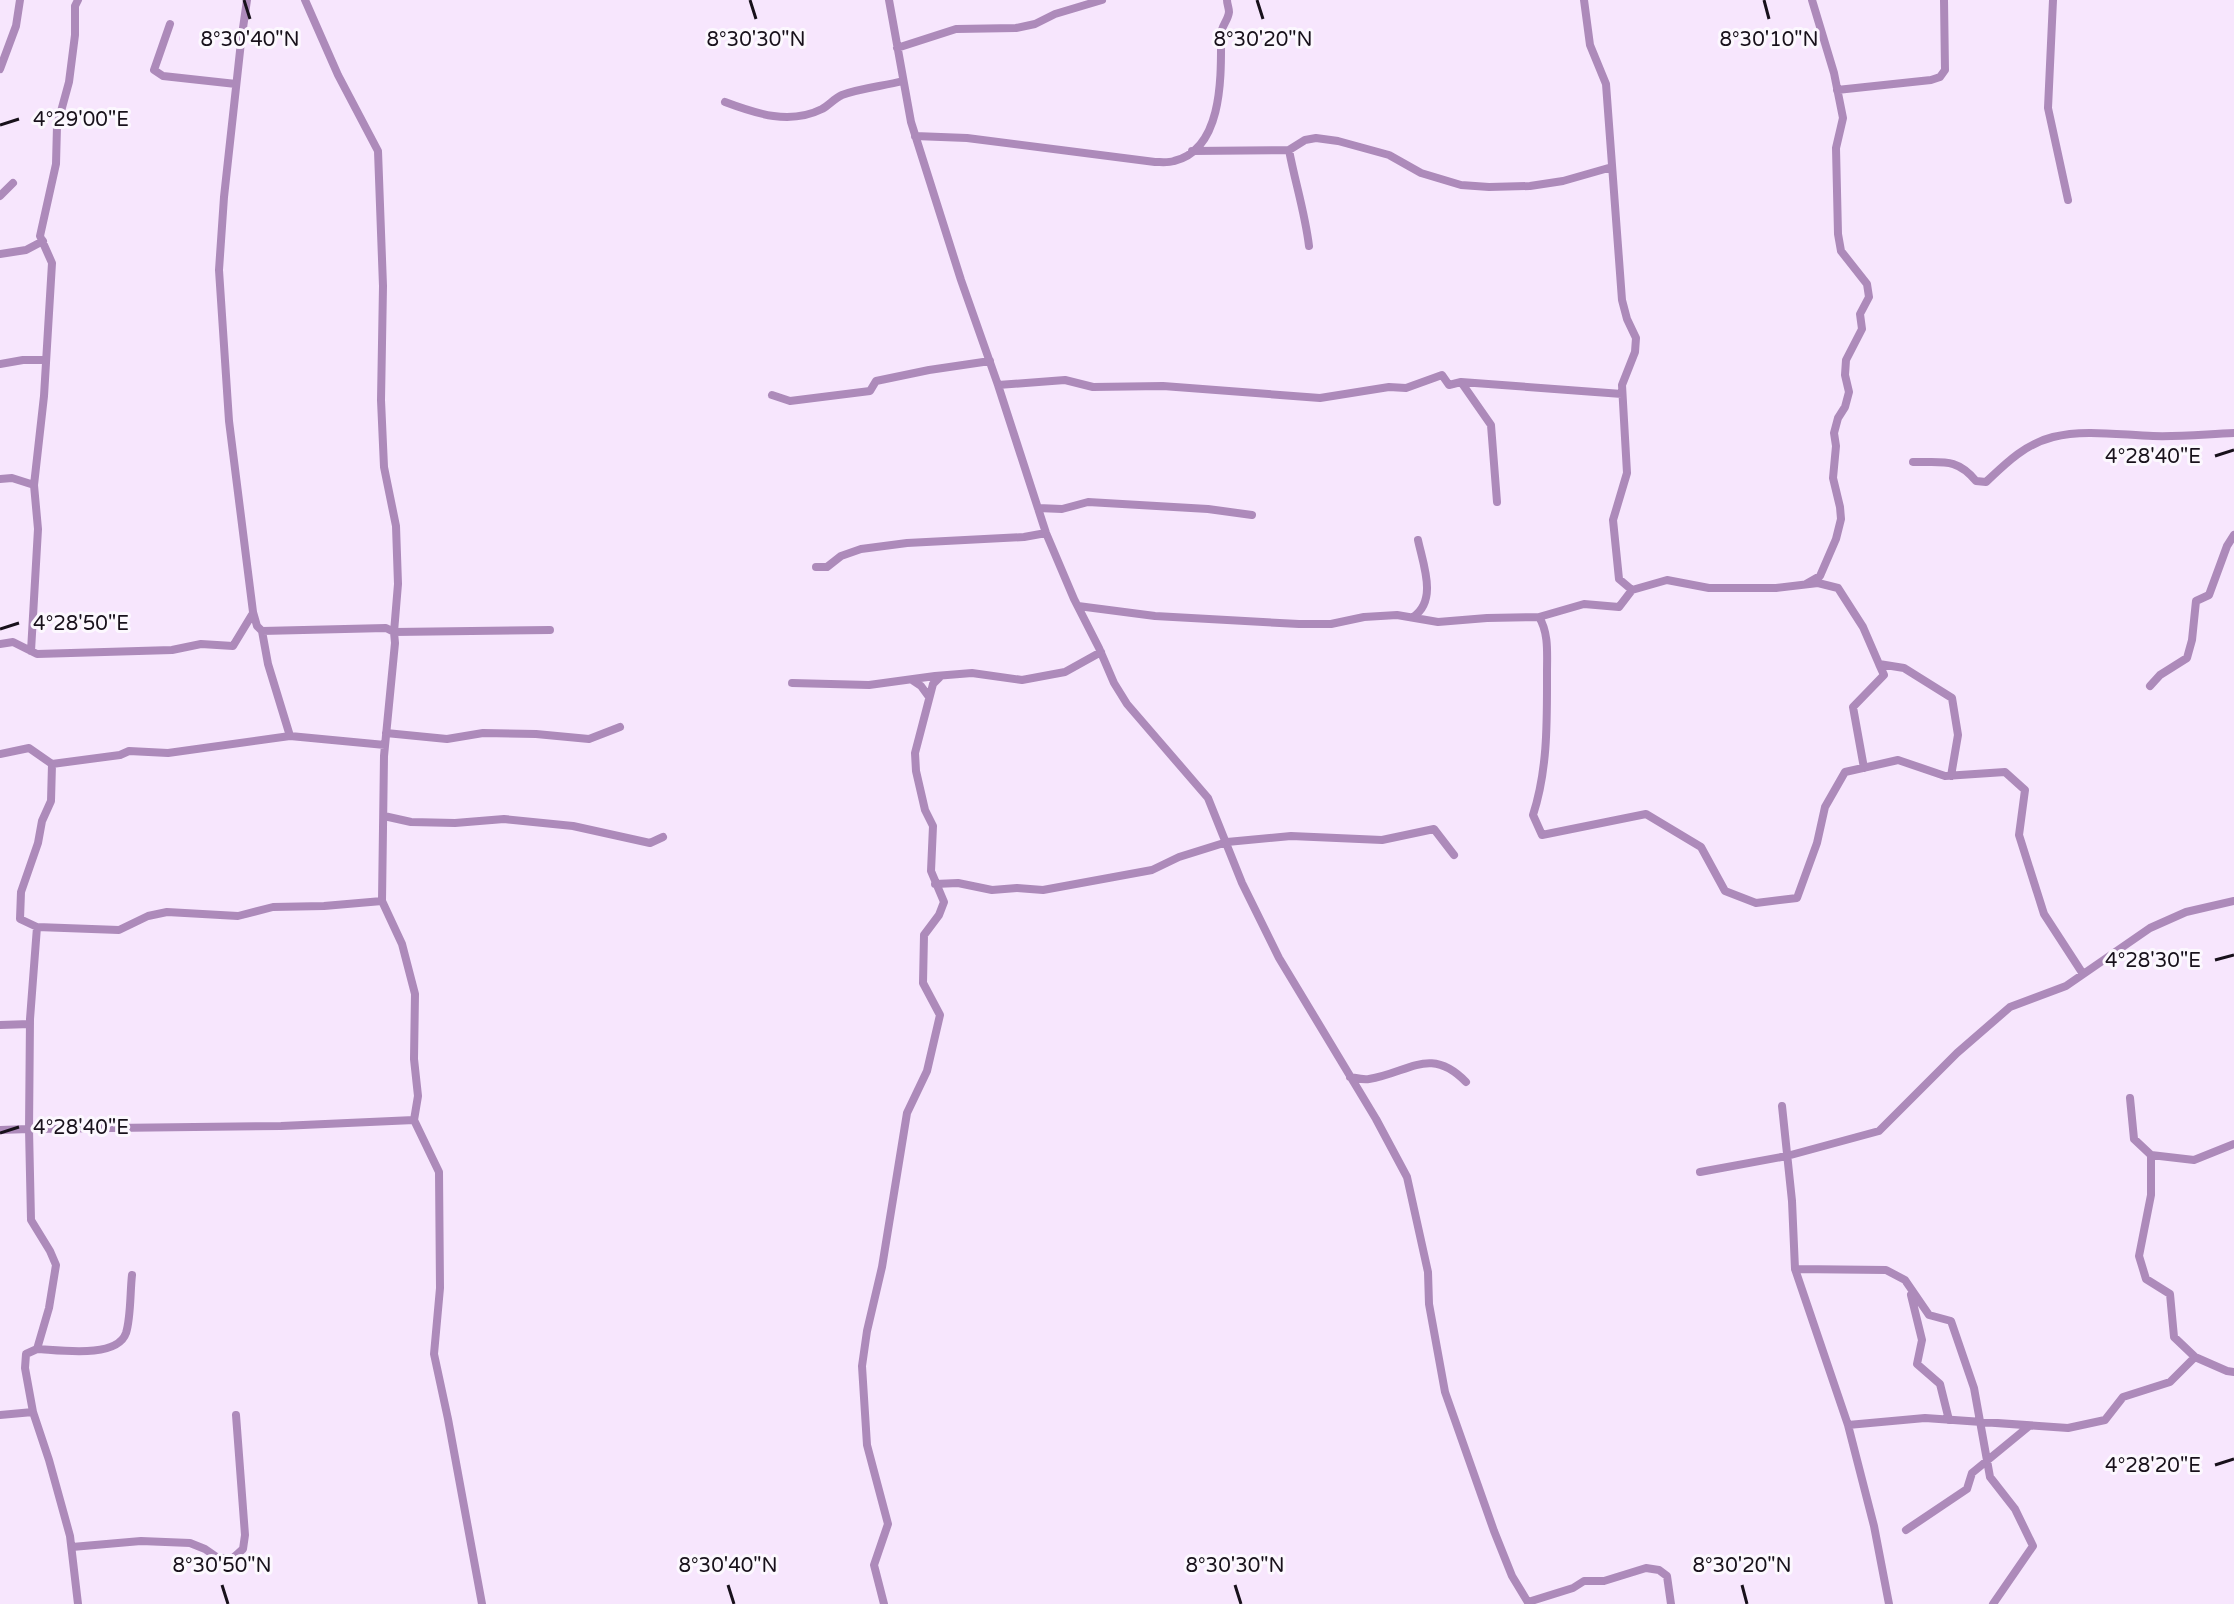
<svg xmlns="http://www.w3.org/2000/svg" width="2234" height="1604" font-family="'Varela Round',sans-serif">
<rect width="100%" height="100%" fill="#f7e6fd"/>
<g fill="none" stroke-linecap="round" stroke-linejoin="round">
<path stroke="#ad8aba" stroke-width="8" d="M247 0 241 42 224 197 219 270 229 421 253 612 257 626 262 631 386 628 394 632 395 643 384 756 382 901 402 944 415 994 414 1059 418 1096 414 1120 439 1172 440 1288 434 1354 448 1419 482 1604
M305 0 338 75 378 151 383 286 381 400 384 467 396 526 398 584 394 632 550 630
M889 0 911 122 961 280 998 385 1046 533 1074 599 1099 648 1114 683 1127 704 1208 798 1242 883 1279 958 1376 1119 1407 1177 1428 1272 1429 1304 1445 1392 1494 1531 1512 1576 1529 1604
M1584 0 1590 45 1606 84 1622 300 1627 319 1636 338 1635 352 1622 385 1627 473 1613 520 1619 579 1632 590
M2053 0 2048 108 2068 200
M170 24 154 70 163 76 236 84
M897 48 956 29 1016 28 1035 24 1055 14 1102 0
M0 69 16 26 20 0
M1837 90 1931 80 1940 77 1945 70 1944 0
M725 102C757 114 790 125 822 109 829 105 835 98 842 95 861 88 884 86 903 81
M915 136 967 138 1155 162C1161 162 1168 163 1174 161 1224 149 1221 74 1221 35 1221 26 1228 21 1229 12 1229 8 1227 4 1227 0
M1289 150 1305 140 1316 138 1338 141 1389 155 1421 173 1461 185 1489 187 1530 186 1563 181 1612 167
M1192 151 1289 150C1295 182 1305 213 1309 246
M0 196 13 183
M0 254 26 250 43 241
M0 364 23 360H45
M1461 382 1622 394
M998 385 1065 380 1093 387 1163 386 1320 398 1389 387 1406 388 1442 375 1449 385 1461 382 1491 425 1497 502
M772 395 790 401 870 391 876 381 929 370 990 361
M1913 462C1942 463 1956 457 1976 481L1986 482C2006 463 2025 444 2053 437 2084 429 2121 435 2153 436 2180 437 2207 434 2234 433
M0 479 12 478 34 485
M1038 508 1062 509 1088 502 1208 509 1252 515
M816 567H827L841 556 861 549 907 543 1024 537 1046 533
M1806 584 1820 576 1836 539 1841 519 1840 507 1833 478 1836 446 1834 433 1838 418 1845 407 1849 392 1845 375 1846 360 1862 329 1860 314 1869 297 1867 284 1841 251 1838 234 1836 148 1843 118 1834 73 1812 0
M1078 606 1155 616 1299 624H1331L1364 617 1397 615 1438 622 1487 618 1539 617C1549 633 1547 654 1547 672 1547 720 1548 769 1533 815L1542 835 1646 814 1701 847 1725 891 1756 903 1797 898 1817 843 1825 807 1845 772 1898 760 1945 776 2005 772 2025 790 2019 835 2044 914 2083 974
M1413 617C1438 601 1423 564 1418 540
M1539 617 1584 604 1619 607 1632 590 1667 580 1709 588H1776L1818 583 1838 588 1863 627 1879 664 1904 668 1952 698 1958 735 1951 776
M262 631 268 664 290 736
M0 644 13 642 37 654 172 650 201 644 233 646 253 613
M31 651 38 529 34 485 44 396 52 263 40 236 56 164 57 126 69 82 75 35V6L78 0
M912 680 921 686 929 697
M792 683 869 685 935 676 972 673 1022 680 1065 672 1101 652
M2150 686 2160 675 2187 658 2192 640 2196 601 2209 595 2227 546 2234 535
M386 733 447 739 483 733 536 734 589 739 620 727
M0 754 29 748 52 764
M1864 768 1853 707 1884 675 1879 664
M384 816 411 822 455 823 504 819 573 826 650 843 663 837
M935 884 958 883 992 890 1017 888 1043 890 1152 870 1179 857 1227 842 1291 836 1382 840 1434 829 1454 855
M382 901 324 906 273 907 238 916 167 912 148 916 119 930 37 927 20 919 21 892 38 843 42 821 51 801 52 764 120 755 129 751 168 753 290 736 385 745
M0 1025 30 1024
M1350 1077C1356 1078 1363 1080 1369 1079 1409 1073 1430 1045 1466 1082
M2130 1098 2134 1139 2151 1155 2194 1160 2234 1144
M1782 1106 1792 1201 1795 1269 1848 1425 1874 1526 1889 1604
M0 1130 29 1129 30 1019 37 927
M1700 1172 1787 1156 1879 1131 1957 1053 2010 1007 2066 986 2150 928 2186 912 2234 901
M1795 1269 1886 1270 1905 1280 1929 1315 1951 1321 1974 1388 1990 1477 2015 1509 2033 1546 1993 1604
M1911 1295 1922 1340 1917 1364 1940 1384 1949 1420
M37 1349C59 1350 117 1359 126 1333 131 1317 130 1292 132 1275
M2195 1357 2227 1371 2234 1372
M0 1415 33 1412
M1848 1425 1925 1418 2068 1428 2105 1420 2123 1397 2170 1382 2195 1357 2174 1337 2170 1294 2146 1279 2139 1256 2151 1195V1155
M1906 1530 1967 1489 1972 1473 2028 1427
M72 1547 141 1541 190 1543 205 1549 218 1558H233L243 1549 245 1535 236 1415
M1528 1602 1573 1588 1584 1581H1604L1646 1568 1659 1570 1667 1576 1671 1604
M78 1604 70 1536 49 1460 33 1412 25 1368 26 1354 37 1349 49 1308 56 1265 50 1251 31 1220 29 1129 281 1126 414 1120
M884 1604 874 1565 888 1524 867 1445 862 1366 867 1331 882 1267 907 1113 927 1071 940 1015 923 983 924 935 939 915 944 902 931 871 933 826 925 810 916 771 915 753 933 684 941 676"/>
</g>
<path fill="none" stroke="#18111b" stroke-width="3" d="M244 0 250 19M750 0 756 19M1257 0 1263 19M1764 0 1769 19M0 125 19 119M2215 456 2234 450M0 629 19 623M2215 960 2234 955M0 1133 19 1127M2215 1465 2234 1459M222 1585 228 1604M728 1585 734 1604M1235 1585 1241 1604M1742 1585 1747 1604"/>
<g font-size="20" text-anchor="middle" fill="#18111b" stroke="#fcf8fe" stroke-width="6" stroke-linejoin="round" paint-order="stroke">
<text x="250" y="46">8°30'40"N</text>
<text x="756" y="46">8°30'30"N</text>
<text x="1263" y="46">8°30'20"N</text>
<text x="1769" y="46">8°30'10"N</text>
<text x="81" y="126">4°29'00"E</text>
<text x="2153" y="463">4°28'40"E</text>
<text x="81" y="630">4°28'50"E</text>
<text x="2153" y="967">4°28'30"E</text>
<text x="81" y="1134">4°28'40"E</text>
<text x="2153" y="1472">4°28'20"E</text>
<text x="222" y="1572">8°30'50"N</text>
<text x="728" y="1572">8°30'40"N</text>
<text x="1235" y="1572">8°30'30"N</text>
<text x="1742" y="1572">8°30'20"N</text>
</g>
</svg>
